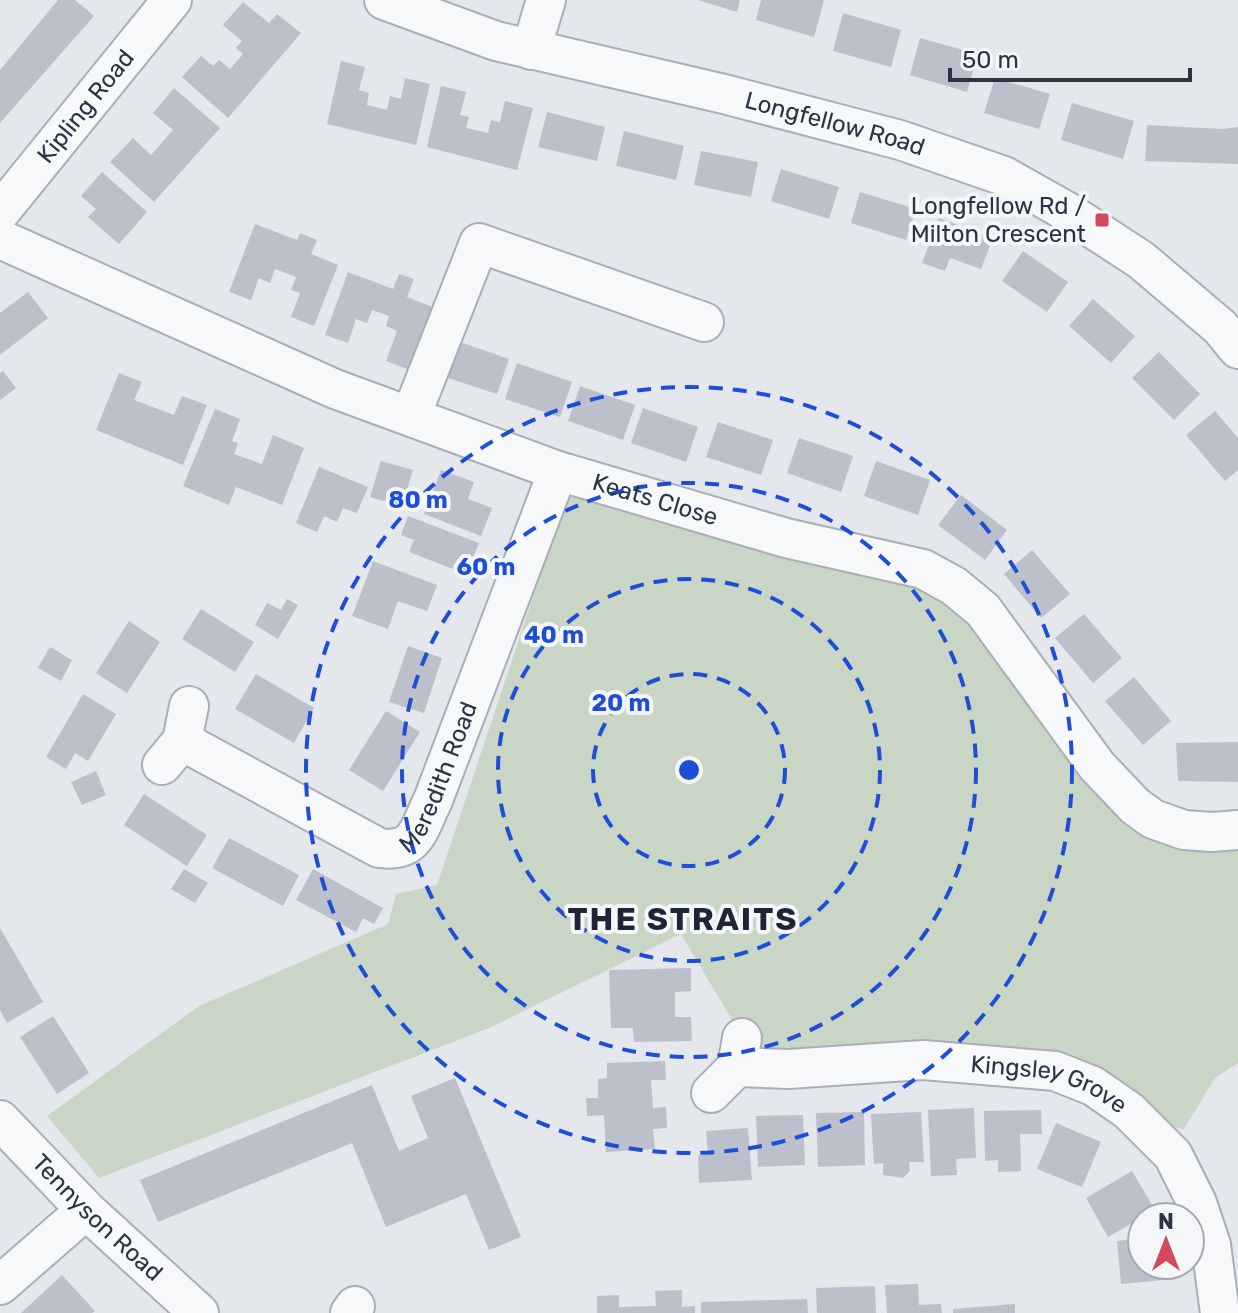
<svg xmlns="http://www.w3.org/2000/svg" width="1238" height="1313" font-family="Rubik,sans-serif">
<rect width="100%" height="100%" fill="#e4e7ec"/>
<path fill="#c9d6c5" d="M569 489 924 578 955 598 1141 824 1238 837V1063L1215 1078 1184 1129 1168 1126 1130 1088 1064 1059 772 1057 757 1046 755 1033 732 1020 681 934 487 1029 99 1178 47 1116 199 1006 388 924 396 894 437 885Z"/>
<path fill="#bbc0ca" d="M58 0H75L94 16 0 123V70Z
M698 0H740L737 12Z
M761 0H824L814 37 756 20Z
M243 2 269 23 277 14 301 33 228 118 182 77 201 56 213 66 219 60 230 69 243 54 236 48 242 41 223 25Z
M843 13 901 30 891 67 833 51Z
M920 38 978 54 967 92 910 75Z
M341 61 365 67 359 90 369 93 367 105 387 110 390 96 401 99 405 78 430 84 416 145 327 124Z
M995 78 1050 94 1039 129 984 113Z
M441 86 466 92 460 115 469 117 466 128 488 133 491 120 500 122 505 101 533 108 517 170 427 147Z
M174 88 220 128 154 202 110 162 133 138 151 155 173 130 153 113Z
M1072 103 1134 121 1123 159 1061 140Z
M547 112 605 127 597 161 538 147Z
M1147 125 1222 129 1238 127V164L1145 161Z
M624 131 684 146 676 180 616 166Z
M701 151 758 162 751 197 694 185Z
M781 169 839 187 829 219 771 201Z
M102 172 147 212 119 244 88 217 96 209 81 196Z
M860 192 916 209 906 240 851 223Z
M939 218 993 238 981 269 950 258 945 271 922 263Z
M255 224 297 240 300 233 317 240 311 254 338 265 314 326 291 317 300 293 291 290 296 277 275 269 270 283 259 278 251 300 229 292Z
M1023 251 1068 282 1047 312 1002 281Z
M348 272 393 289 399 274 414 279 407 297 435 308 412 371 386 361 397 331 386 326 389 316 372 310 367 323 356 319 348 343 325 335Z
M28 292 48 318 0 355V313Z
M1093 299 1135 336 1111 363 1069 326Z
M454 340 509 359 497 394 442 376Z
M1159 352 1200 394 1174 420 1132 378Z
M517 363 572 382 560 417 505 399Z
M3 371 16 388 0 400V373Z
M119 373 142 382 134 400 174 415 182 396 207 405 183 465 96 430Z
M580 386 635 405 623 440 568 421Z
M643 408 698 427 686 462 631 443Z
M215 409 240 419 232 441 238 443 234 454 262 464 273 435 304 448 282 505 236 487 229 505 183 486Z
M1215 411 1238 438V470L1225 481 1186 435Z
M718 422 773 440 761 475 706 457Z
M799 438 853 456 841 492 787 473Z
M381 461 413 470 402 506 370 497Z
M876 461 930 480 918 515 864 496Z
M319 467 368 487 357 513 343 508 337 522 324 516 317 532 296 523Z
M441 470 474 482 468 499 492 508 481 536 424 514Z
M961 495 1007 530 985 560 938 525Z
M408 516 479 543 466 574 409 552 414 540 401 535Z
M1032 550 1070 594 1041 618 1004 574Z
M373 561 437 585 427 611 398 601 388 629 352 616Z
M287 599 298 605 278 639 255 625 267 603 281 610Z
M201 609 254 642 235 672 182 639Z
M1084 614 1122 658 1093 683 1055 638Z
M129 621 160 642 127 693 96 673Z
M408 646 442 658 424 713 389 702Z
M50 647 72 660 61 681 38 668Z
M256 674 314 708 294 743 235 709Z
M1134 677 1171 721 1143 745 1105 701Z
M83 694 116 714 88 761 75 753 66 769 46 757Z
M386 711 420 732 383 791 349 770Z
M1238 742V782L1178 781 1176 743Z
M96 771 106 795 82 805 71 782Z
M144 794 207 835 187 866 124 825Z
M229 838 299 875 283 906 212 868Z
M184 869 208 883 195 903 171 889Z
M313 869 383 908 374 924 363 918 356 932 296 900Z
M0 928 43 1002 7 1023 0 1010Z
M691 968V991L675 992V1017H691L692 1041 634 1042 633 1028H611L609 970Z
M53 1016 89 1073 57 1094 20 1037Z
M665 1061 666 1080H651L653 1108 666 1107 667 1128 653 1129 655 1149 606 1152 604 1115 587 1116 586 1098H598V1079L607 1078V1063Z
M455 1078 521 1237 489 1250 466 1194 386 1227 352 1143 158 1222 140 1180 372 1085 399 1151 428 1138 411 1096Z
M974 1108 976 1158 956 1159 957 1175 931 1176 928 1110Z
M1041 1110 1042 1134H1020L1021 1171 998 1172V1160L985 1161 984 1111Z
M864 1112 865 1165 818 1167 816 1113Z
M921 1112 924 1162H909L910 1171 903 1178 883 1175V1163L874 1164 871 1114Z
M803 1115 805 1165 758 1167 756 1116Z
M1056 1123 1101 1142 1082 1187 1037 1169Z
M748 1128 752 1180 699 1183 698 1155H708L706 1131Z
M1132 1171 1155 1210 1108 1237 1086 1198Z
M1142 1238V1265H1173L1175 1279 1121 1284 1117 1241Z
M62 1275 95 1311 92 1313H21Z
M918 1284 919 1305 941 1304 942 1313H887L885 1285Z
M875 1286 876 1313H817L816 1288Z
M682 1290V1307L695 1306V1313H597V1296L619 1295V1307L656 1306 655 1291Z
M807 1299 808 1313H701V1302Z
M1015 1304V1313H953V1309Z"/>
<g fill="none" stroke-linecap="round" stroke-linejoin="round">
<g stroke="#a9aeb7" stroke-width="42">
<g id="minor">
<path id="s1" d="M384 0 496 41 724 94 900 140 1004 176 1066 211 1141 260 1220 327 1238 349"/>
<path d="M531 50 546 0"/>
<path id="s2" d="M0 212 172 0"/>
<path id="s3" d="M0 239 335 389 558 471 786 538 923 569 954 586 983 610 1097 766 1135 806 1153 819 1184 830 1212 832 1238 830"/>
<path d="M411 416 479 243 704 322"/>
<path id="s4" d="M182 741 379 848C417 853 418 830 433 800L558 471"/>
<path d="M162 765 182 741 189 706"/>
<path id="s5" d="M737 1067 788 1069 923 1060 1055 1071 1093 1086 1129 1111 1173 1155 1197 1203 1211 1245 1220 1313"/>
<path d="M711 1093 737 1067 742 1038"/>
<path id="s6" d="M0 1120 86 1210 199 1313"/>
<path d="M0 1285 86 1210"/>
<path d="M350 1313 355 1306"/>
</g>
</g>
<use href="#minor" stroke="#f7f8fa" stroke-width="38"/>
</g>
<g fill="none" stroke="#1d4ed8" stroke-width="4" stroke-dasharray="14 10">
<circle cx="689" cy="770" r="96"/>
<circle cx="689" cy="770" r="191"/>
<circle cx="689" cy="770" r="287"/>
<circle cx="689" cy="770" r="383"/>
</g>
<rect fill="#d1495b" stroke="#f4f6f9" stroke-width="3" x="1094" y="212" width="16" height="16" rx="4"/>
<g text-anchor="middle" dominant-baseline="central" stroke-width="8" stroke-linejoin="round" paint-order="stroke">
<g font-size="24" fill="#2b3445" stroke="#f4f6f9">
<text stroke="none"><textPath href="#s2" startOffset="136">Kipling Road</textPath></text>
<text stroke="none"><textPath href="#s1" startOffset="468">Longfellow Road</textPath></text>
<text stroke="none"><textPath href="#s3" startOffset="706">Keats Close</textPath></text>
<text stroke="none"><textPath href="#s4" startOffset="328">Meredith Road</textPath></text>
<text stroke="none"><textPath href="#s5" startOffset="316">Kingsley Grove</textPath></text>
<text stroke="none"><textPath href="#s6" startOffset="138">Tennyson Road</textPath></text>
</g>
<g font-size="24" fill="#2b3445" stroke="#f4f6f9" text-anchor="end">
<text x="1086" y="206">Longfellow Rd /<tspan x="1086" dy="28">Milton Crescent</tspan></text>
</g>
<g font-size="32" font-weight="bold" letter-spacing="2" fill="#1d2536" stroke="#f4f6f9">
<text x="683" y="919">THE STRAITS</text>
</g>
</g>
<circle cx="689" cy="770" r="12" fill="#1d4ed8" stroke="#f4f6f9" stroke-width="4"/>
<g font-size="24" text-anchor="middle" font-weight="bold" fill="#1d4ed8" stroke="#f4f6f9" stroke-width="8" stroke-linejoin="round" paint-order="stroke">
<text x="418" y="508">80 m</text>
<text x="486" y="575">60 m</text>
<text x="554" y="643">40 m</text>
<text x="621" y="711">20 m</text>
</g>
<g transform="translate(1166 1241)"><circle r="38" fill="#f4f6f9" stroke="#a4a8b1" stroke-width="2"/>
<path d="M0-6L14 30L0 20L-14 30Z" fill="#d1495b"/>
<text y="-12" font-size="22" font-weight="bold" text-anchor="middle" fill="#2b3445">N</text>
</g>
<path d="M950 68v12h240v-12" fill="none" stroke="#2b3445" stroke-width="4"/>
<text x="962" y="68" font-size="24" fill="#2b3445" stroke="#f4f6f9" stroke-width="6" paint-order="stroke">50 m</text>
</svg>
